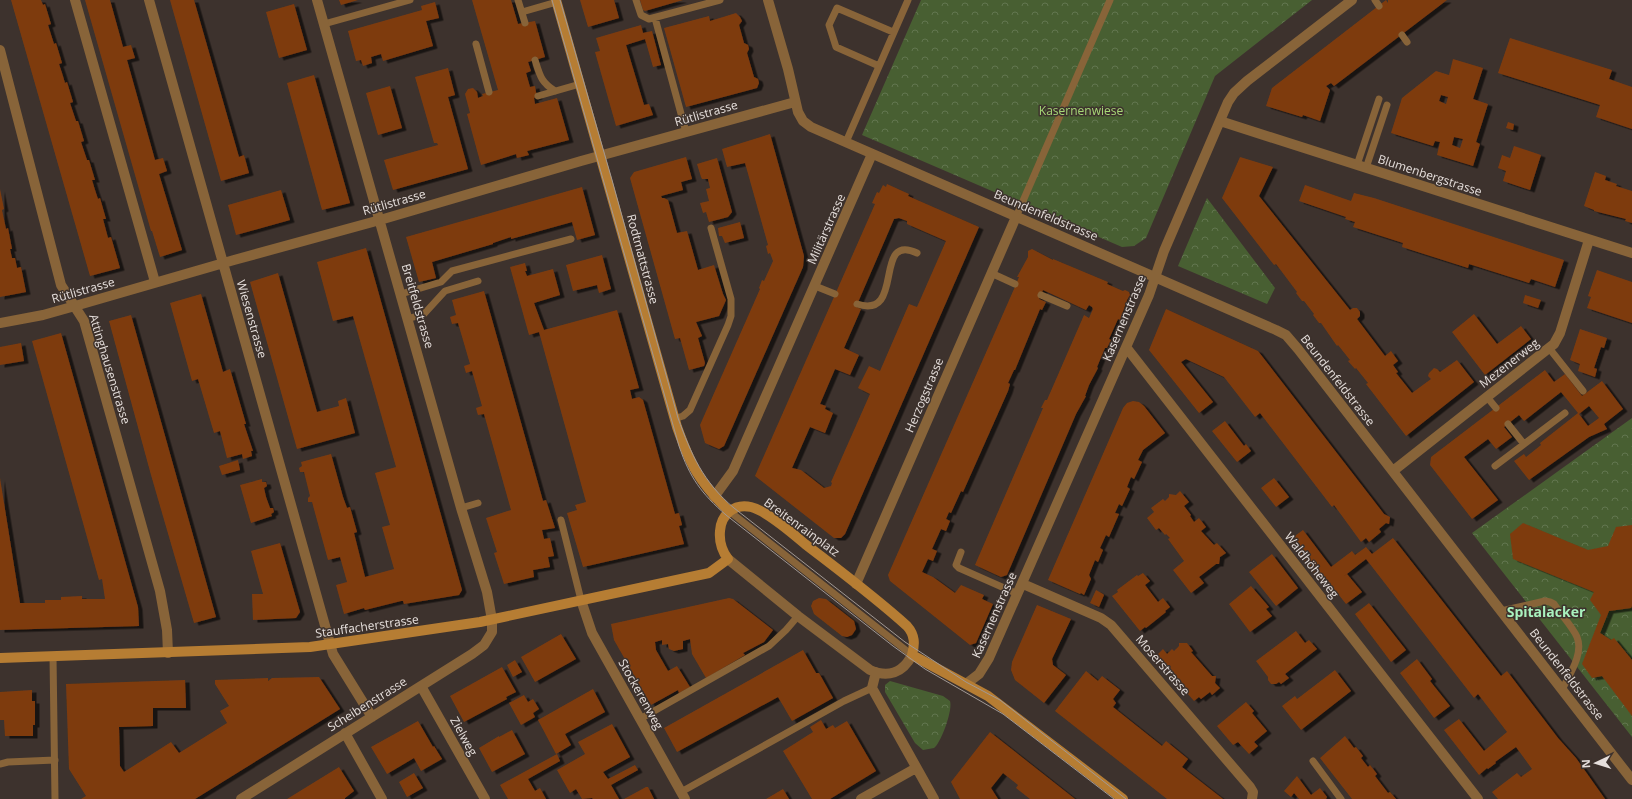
<svg xmlns="http://www.w3.org/2000/svg" width="1632" height="799" font-family="'Open Sans',sans-serif">
<defs>
<pattern id="park-crowns" width="20" height="18" patternUnits="userSpaceOnUse"><rect width="20" height="18" fill="#485f32"/><path d="M2 6a3 3 0 1 1 6 0M12 15a3 3 0 1 1 6 0" fill="none" stroke="#62764f"/></pattern>
<filter id="shadow"><feDropShadow dx="4.5" dy="2.5" stdDeviation="0" flood-color="#0009"/></filter>
</defs>
<rect width="100%" height="100%" fill="#3d322d"/>
<path fill="url(#park-crowns)" d="M921 0H1312L1215 76 1146 238 1134 246 1122 247 862 135Z
M1207 198 1275 288 1267 304 1178 266Z
M1632 418V737L1472 533Z
M890 681 943 696 950 701C953 710 941 743 934 748L923 750 915 743 885 692V685Z"/>
<path fill="#7e3b0f" fill-rule="evenodd" filter="url(#shadow)" d="M11 0H41L43 5 45 4 51 24 48 25 54 44 56 43 62 63 59 64 62 73 65 83 67 82 73 102 70 103 76 121H78L84 141 81 142 87 160H89L95 180H92L95 190 98 199 100 198 106 219H103L108 238 111 237 120 268 90 276Z
M85 0H110L123 47 131 45 135 58 127 60 155 160 163 158 167 171 159 174 182 250 160 257 152 231H151Z
M170 0H194L239 157 244 155 249 173 221 181Z
M339 0H358L341 5Z
M472 0H511L518 24 535 21 545 57 528 62 531 71 526 73 530 87 535 86 536 92 538 97 534 98 535 104 557 98 569 140 527 151 529 155 517 158 516 154 481 165 467 114 470 113 465 94 468 89 473 88 477 92 478 98 483 96 482 94 498 90Z
M580 0H614L619 18 588 27Z
M640 0H683L645 11 643 10Z
M1386 0 1388 3V0H1447L1334 86 1331 83 1326 86 1330 90 1320 121 1303 115 1302 117 1266 106 1272 88Z
M435 2 439 18 426 21 433 46 383 61 381 54 371 57 372 63 363 66 361 60 356 61 348 31 422 10 421 6Z
M294 4 307 50 279 58 266 12Z
M736 13 740 17 742 21 739 25 744 43 748 45 749 49 747 53 754 77 758 79 759 83 757 88 686 107 664 28 709 16 710 21Z
M641 25 643 33 652 31 661 65 653 67 645 39 626 45 644 105 649 104 653 115 616 126 595 52 600 51 596 38Z
M1510 38 1612 70 1609 79 1632 87V129L1596 117 1600 105 1498 73Z
M1453 59 1483 68 1473 99 1488 104 1476 142 1480 144 1473 166 1437 155 1440 142 1435 141 1433 146 1391 133 1402 98 1436 71 1449 75ZM1441 95 1448 97 1446 104 1439 101ZM1454 137 1463 139 1460 148 1452 145Z
M448 68 455 95 448 97 468 169 393 190 384 160 438 145 437 143H434L415 77Z
M314 75 350 203 322 210 287 83Z
M390 86 402 128 378 135 366 93Z
M1508 122 1514 124 1513 130 1506 128Z
M770 134 804 256 803 267 724 446 719 449 705 443 700 425 760 289 759 288 762 280 764 281 773 261 770 253 768 254 766 246 768 245 745 163 727 167 722 149Z
M1514 146 1541 155 1530 190 1503 181 1506 171 1498 168 1502 155 1510 158Z
M686 157 692 179 681 182 683 190 661 196 662 198H664L668 200 677 233 687 231 698 270 714 265 723 294 726 300 719 316 696 322 702 336 698 338 705 363 704 366 689 370 680 338 675 339 630 178 634 172Z
M1240 157 1273 167 1259 196 1350 310 1353 308H1357L1360 312V316L1357 319 1385 356 1391 351 1398 361 1393 365 1398 372 1396 373 1412 393 1431 379 1428 376 1429 373 1434 368 1437 369 1440 372 1457 360 1474 382 1406 436 1366 384 1368 383 1356 368 1355 369 1348 361 1350 360 1338 345 1337 346 1321 323H1319L1313 315 1314 314 1304 301H1302L1296 293 1297 292 1276 264 1274 265 1222 198Z
M717 158 732 212 728 217 709 222 706 212 703 213 700 203 709 201 706 189 710 188 708 179H702L701 177 697 164Z
M1595 172 1606 176 1605 180 1617 184 1616 186 1632 191V223L1625 221 1626 219 1594 211V210L1584 206Z
M887 184 909 194 908 196 979 227 845 534 841 538H834L755 476 875 204 872 203 877 192 879 193 883 185 886 187ZM899 218 907 221V224L946 241 917 307 909 304 880 371 869 366 858 388 870 394 831 482 832 483 831 486 824 488 801 470 792 468 810 427 825 433 833 413 825 409 826 406 820 404 835 369 850 375 859 355 844 348 861 309 856 307 894 219Z
M1305 185 1351 201 1354 193 1374 198 1564 260 1555 287 1531 279 1529 283 1469 264 1468 268 1402 247 1403 243 1353 227 1355 222 1345 219 1346 217 1299 201Z
M582 187 595 235 577 240 572 222 511 239V237L493 243V244L432 262 436 278 419 282 406 237Z
M0 189 4 209 2 210 6 229 8 228 12 249H10L12 258H15L17 268 21 267 26 292 0 297Z
M281 190 290 220 236 235 228 205Z
M740 222 744 238 725 243 722 236H719L718 228Z
M366 248 462 590 459 595 404 604 403 601H401L365 610 364 608 344 614 336 585 347 582 340 557 328 560 312 502H308V498L310 496 304 472H300L299 468 302 466 301 462 331 454 343 497 347 508 350 507 357 532 354 533 365 577 394 569 382 527 390 525 375 473 396 467 353 316 333 321 317 262Z
M1032 249 1053 260V259L1108 282 1107 284 1123 291 1125 290 1129 292 1130 295 1127 300 1120 320 1118 319 1109 339 1111 340 1107 348H1105L1097 367 1098 368 1089 385 1085 396H1086L1076 414 1007 575 1001 577 975 565 1043 408H1041L1045 400H1047L1084 315 1089 318 1093 309 1092 307 1089 305 1086 310 1043 290 1039 299 1046 302 1042 310 1040 309 1015 370H1014L1008 383 1010 384 1008 391 963 492 961 491 951 513 949 512 946 519 950 521 946 531 941 529 932 549 937 551 933 561 928 559 922 572 933 577 955 593 961 585 984 595 982 599 993 604 976 643 970 645 890 581 888 575 1014 289 1019 277H1017L1028 257V251Z
M602 255 611 289 599 293 597 285 573 291 566 265Z
M525 263 527 271H525L527 276 553 269 560 295 534 303 544 330 617 310 639 388 630 390 632 399 639 397 643 400 675 514 679 513 682 525 679 526 684 544 583 567 567 513 577 510 575 505 586 502 539 332 529 335 510 267Z
M1597 270 1632 282V323L1587 308 1591 297 1588 296Z
M278 273 317 412 339 406 338 401 346 398 355 433 297 449 250 282Z
M484 291 543 501 546 500 555 528 542 530 544 539 550 538 554 556 548 557 550 567 533 570 534 577 504 584 494 553 497 552 486 518 511 510 484 414 478 415 477 412 476 408 482 406 472 371 466 373 464 366 470 364 458 323 452 324 450 317 456 315 452 300Z
M201 294 223 372 230 369 246 424H244L253 451H251L252 456 243 459 242 454 227 458 220 431 214 433 198 379 192 381 170 303Z
M1525 295 1541 300 1538 308 1523 303Z
M1166 309 1258 351 1384 514 1390 517 1389 524 1386 523 1379 529 1381 532 1369 542 1366 538 1361 542 1334 505 1332 507 1260 413 1255 417 1224 377 1186 359 1181 362 1213 402 1199 413 1149 350Z
M1474 314 1497 344 1521 326 1531 339 1485 375 1452 332Z
M131 315 216 617 194 623 151 475 109 321Z
M1580 329 1607 338 1604 348 1601 347 1594 368 1597 369 1595 377 1578 371 1580 364 1570 360Z
M61 333 138 607 139 626 0 630V478L20 603H45V600H61V597L82 596V599H105L102 579 99 580 32 341Z
M21 343 24 361 0 365V347Z
M1545 370 1554 382 1565 374 1582 396 1602 381 1623 409 1604 424 1607 429 1589 437 1529 480 1514 461 1524 454 1526 457 1541 445 1540 443 1578 413 1561 392 1524 421 1519 415 1504 427 1512 437 1496 449 1488 439 1464 457 1498 500 1472 519 1430 465 1431 457ZM1589 406 1599 418 1588 426 1579 414Z
M1133 401 1139 402 1144 406 1165 433 1143 450 1138 460 1142 462 1134 479 1131 477 1127 487 1130 489 1122 506 1119 504 1115 513 1119 514 1109 537 1106 535 1100 548 1103 550 1098 562 1095 560 1089 575 1091 579 1084 595 1081 593 1080 594 1048 580 1123 408 1127 403Z
M1225 421 1244 446 1246 444 1251 451 1237 462 1212 431Z
M238 460 240 470 222 475 219 466Z
M1274 478 1289 497 1276 507 1261 488Z
M262 479V482H266L267 486 264 488 266 497 270 508H273L274 512 271 514 272 516 251 523 240 485Z
M1180 491 1189 502 1184 506 1191 515 1190 516 1194 522 1199 518 1206 527 1201 531 1214 545 1217 543 1226 553 1220 557 1219 564H1216L1199 577 1204 583 1191 593 1173 570 1184 561 1168 539 1170 538 1166 534 1165 535 1159 528 1156 530 1147 518 1154 512 1151 508 1163 499 1165 501 1169 497V494L1176 495Z
M1523 523 1588 550 1608 546 1616 527 1632 525V606L1631 608 1609 611 1600 633 1611 640 1614 638 1632 660V716L1602 676 1592 678 1582 664 1601 615 1590 600 1594 592 1513 559 1510 534Z
M1303 530 1331 567 1352 551 1355 555 1366 547 1372 554 1393 538 1501 676 1507 671 1558 738 1576 758 1605 799H1498L1492 792 1517 773 1521 777 1532 769 1516 747 1495 762 1496 763 1488 769 1487 768 1479 775 1444 730 1459 719 1484 751 1507 732 1478 694 1474 698 1366 559 1343 577 1347 574 1362 592 1346 604 1324 576 1319 580 1288 541Z
M280 543 300 612 296 618 253 620 252 594H263L251 551Z
M1272 554 1298 588 1276 606 1249 572Z
M1143 573 1150 581 1145 585 1158 602 1163 598 1170 607 1165 611 1166 612 1146 628 1145 627 1140 631 1112 596 1118 592 1117 590 1137 575 1138 576Z
M1251 586 1269 607 1266 609 1272 616 1250 632 1229 604Z
M1096 590 1103 594 1104 595 1099 607 1090 603Z
M729 598 733 599 773 630 764 642 743 653 745 655 706 678 692 654 690 639 683 641V649L674 651 669 649 668 644 662 645V640L655 642 656 650 668 671 677 666 690 687 679 693 678 690 651 705 614 640 611 624Z
M819 598 826 599 854 621 856 629 852 635 847 637 842 636 814 614 811 606 813 601Z
M1369 603 1406 650 1391 662 1355 614Z
M1037 605 1071 619 1052 659 1053 665 1066 675 1044 703 1015 680 1011 670 1012 662Z
M1296 631 1305 643 1309 640 1317 649 1285 674 1289 678 1281 684 1279 682 1276 684H1271L1268 680V677L1256 661Z
M561 634 576 659 535 682 521 657Z
M1179 643H1187L1193 651 1191 652 1212 676H1216L1215 683 1220 688 1212 695 1210 692 1201 699 1199 697 1194 701 1180 685 1181 684 1173 674 1171 675 1155 657 1163 649 1167 654 1172 649 1174 651 1179 646Z
M803 650 816 673H819L833 698 792 721 778 697 677 752 664 728Z
M1417 659 1432 679 1430 681 1450 706 1434 718 1400 673Z
M515 660 522 672 513 677 507 665Z
M502 667 516 692 506 697 507 699 464 722 450 696Z
M1335 670 1351 691 1301 730 1282 706 1295 696 1297 699 1301 696Z
M1086 671 1098 681 1102 676 1120 690 1113 699 1116 703 1113 707 1162 746 1166 741 1188 759 1182 767 1223 799H1167L1055 711Z
M319 677 340 709 195 799H81L86 796 69 769 66 684 185 680 186 708H153V726L119 727 120 766 124 772 171 742 179 753 227 723 220 711 229 706 215 684V680L268 678V681L272 678Z
M593 689 605 712 565 734 571 745 556 754 538 720Z
M32 690V701H35V725H33V736H5L4 720H0V692Z
M524 695 528 702 533 699 539 709 533 713 535 717 521 725 509 703Z
M1246 702 1254 711 1252 713 1267 731 1254 742 1258 746 1249 754 1238 742 1233 745 1217 726Z
M821 720 826 729 833 725 835 728 847 721 876 771 830 799H812L783 751 813 732 810 727Z
M418 721 433 747 434 746 442 759 421 771 414 758 387 774 371 747Z
M612 724 630 757 603 772 608 779 635 765 638 770 611 785 619 799H593L592 798 582 799 576 789 570 793 557 770 585 754 578 742Z
M512 730 525 754 492 772 479 748 499 736V737Z
M990 732 1075 799H1030L1016 788 1018 785 1003 773 991 788 998 799H960L951 782Z
M1345 736 1354 748 1356 747 1363 756 1361 758 1368 767 1370 765 1377 774 1375 776 1388 793 1390 792 1396 799H1352L1320 758Z
M557 754 560 761 528 779 535 791 540 788 546 799H508L500 785Z
M339 767 354 791 345 798V799H287Z
M414 773 423 788 407 797 399 782Z
M1297 776 1311 795 1320 788 1327 797 1326 799H1299L1294 793 1291 797 1284 791Z
M646 787H648L654 799H624Z
M783 789 789 799H766Z"/>
<g fill="none" stroke-linecap="round" stroke-linejoin="round">
<path stroke="#886439" stroke-width="7" d="M518 0 525 23
M636 0 641 15 649 19 720 0
M1375 0 1379 6
M522 12 557 2
M655 18 686 132
M324 24 410 0
M1402 35 1407 42
M476 44 489 92
M535 60C540 76 541 82 555 91
M879 66 836 47 829 25 837 8 893 32
M538 96 580 84
M846 142 908 0
M1357 165 1379 99
M1366 168 1387 105
M1016 217 1110 0
M991 273 1015 284
M815 286 835 294
M401 294 441 282 452 271 571 239
M1041 295 1067 306
M857 304C906 320 872 232 917 253
M407 319 424 314 445 291 478 281
M1549 348 1583 391
M1487 397 1496 408
M674 419 683 416 690 410 728 325 731 316V299L711 228
M1508 424 1524 444
M1495 466 1565 413
M461 508 478 503
M729 511 912 655
M561 520 581 600
M961 552 956 565 959 568 1018 594
M1501 611 1545 601 1550 602 1554 604C1561 615 1572 626 1577 637 1584 654 1569 675 1562 690
M53 656 55 799
M640 719 769 646 786 630 798 616
M1313 761 1341 799
M0 764 8 762 55 760
M681 792 844 701 872 688"/>
<path stroke="#886439" stroke-width="10" d="M75 0 155 282
M149 0 333 654 372 717
M768 0 788 69 798 112 803 121 811 127 1276 330 1286 335 1298 349 1632 780
M0 50 61 285 84 321 160 591 167 630 168 653
M1220 121 1632 253
M0 323 43 315 75 306 234 260 380 220 581 161 795 102
M1126 347 1478 799
M1393 471 1554 344 1560 333 1589 240
M714 497 733 471 872 154
M728 559 798 616 870 670C888 678 903 673 912 655
M856 584 1016 217
M1023 584 1101 618 1111 625 1250 787 1253 792 1252 799
M581 600 592 633 685 799
M876 672 872 688 934 799
M966 684 979 674 989 658 1149 295 1164 251 1228 102 1234 93 1247 81 1352 0
M421 686 485 799
M345 733 382 799
M241 799 472 654 484 645 492 632V620L487 592 461 508 317 0
M861 799 916 768"/>
<path stroke="#b67d33" stroke-width="10" d="M556 0 677 427C691 466 699 482 729 511
M0 658 310 647 480 622 709 573 728 559C722 551 719 542 720 531 721 515 734 503 751 507 767 511 792 533 805 544 840 571 875 597 907 626 915 635 915 644 912 655L988 696 1123 799"/>
<path stroke="#a19995" stroke-width="1" d="M552 0 679 446C690 478 701 493 726 515L893 646 925 669 1003 714 1114 799
M560 0 612 180 678 418C691 454 703 482 734 508L905 642 966 682 1000 700 1126 799"/>
</g>
<g text-anchor="middle" dominant-baseline="central" stroke-width="3" stroke-linejoin="round" paint-order="stroke">
<g font-size="12" fill="#a7d877" stroke="#3d322d">
<text x="1081" y="110">Kasernenwiese</text>
</g>
<g font-size="12" fill="#e6dfdc" stroke="#3d322d">
<text transform="translate(706 113) rotate(-16)">Rütlistrasse</text>
<text transform="translate(1430 175) rotate(18)">Blumenbergstrasse</text>
<text transform="translate(394 202) rotate(-16)">Rütlistrasse</text>
<text transform="translate(1046 215) rotate(23)">Beundenfeldstrasse</text>
<text transform="translate(826 229) rotate(-66)">Militärstrasse</text>
<text transform="translate(643 259) rotate(75)">Rodtmattstrasse</text>
<text transform="translate(83 290) rotate(-16)">Rütlistrasse</text>
<text transform="translate(418 306) rotate(74)">Breitfeldstrasse</text>
<text transform="translate(1124 318) rotate(-67)">Kasernenstrasse</text>
<text transform="translate(252 319) rotate(74)">Wiesenstrasse</text>
<text transform="translate(1509 363) rotate(-38)">Mezenerweg</text>
<text transform="translate(110 369) rotate(73)">Attinghausenstrasse</text>
<text transform="translate(1338 380) rotate(52)">Beundenfeldstrasse</text>
<text transform="translate(924 395) rotate(-67)">Herzogstrasse</text>
<text transform="translate(802 527) rotate(36)">Breitenrainplatz</text>
<text transform="translate(1312 565) rotate(52)">Waldhöheweg</text>
<text transform="translate(994 615) rotate(-66)">Kasernenstrasse</text>
<text transform="translate(367 626) rotate(-8)">Stauffacherstrasse</text>
<text transform="translate(1163 665) rotate(49)">Moserstrasse</text>
<text transform="translate(1567 674) rotate(52)">Beundenfeldstrasse</text>
<text transform="translate(641 694) rotate(61)">Stockerenweg</text>
<text transform="translate(367 704) rotate(-32)">Scheibenstrasse</text>
<text transform="translate(464 736) rotate(61)">Zielweg</text>
</g>
<g font-size="14" font-weight="bold" fill="#a9f1be" stroke="#3d322d">
<text x="1546" y="611">Spitalacker</text>
</g>
</g>
<g transform="translate(1596 763) rotate(266)" stroke="#3d322d" stroke-width="3" paint-order="stroke">
<path d="M0-3L7 15L0 10L-7 15Z" fill="#e6dfdc"/>
<text y="-6" font-size="11" font-weight="bold" text-anchor="middle" fill="#e6dfdc">N</text>
</g>
</svg>
